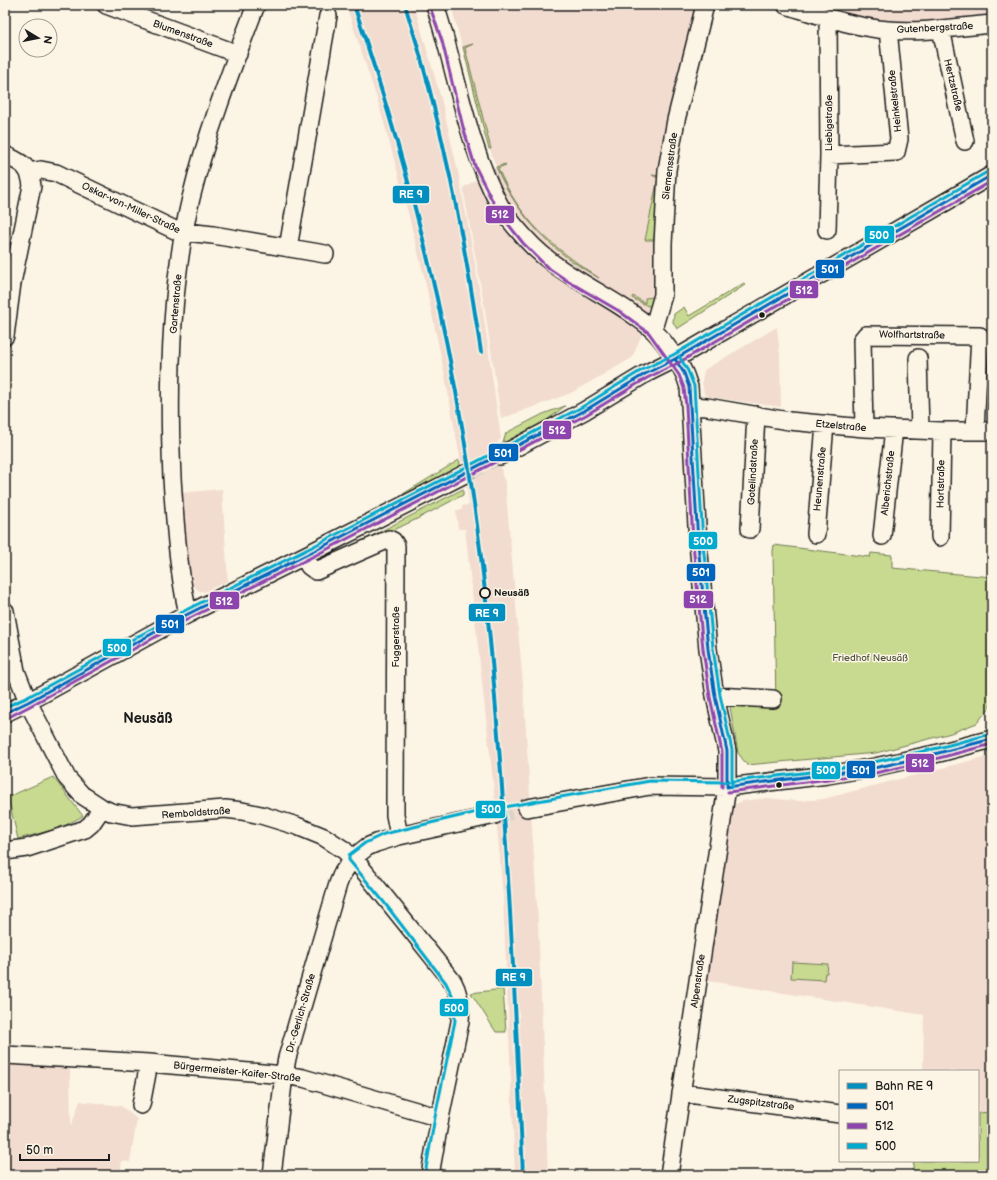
<svg xmlns="http://www.w3.org/2000/svg" width="997" height="1180" font-family="'Balsamiq Sans',sans-serif">
<rect width="100%" height="100%" fill="#fcf5e5"/>
<filter id="ink" filterUnits="userSpaceOnUse"><feTurbulence type="fractalNoise" baseFrequency=".025" numOctaves="2"/><feDisplacementMap in="SourceGraphic" scale="8" xChannelSelector="R" yChannelSelector="G"/><feConvolveMatrix kernelMatrix="1 2 1 2 8 2 1 2 1" color-interpolation-filters="sRGB"/></filter>
<g filter="url(#ink)">
<path fill="#f2dcd0" d="M346 5H414L441 98 458 171 471 241 483 311 501 439 498 441 502 475 505 482 523 684 538 921 548 1175H515L503 897 494 791 465 529H458L456 510H462V506L469 505 464 462 461 463 445 376 424 276 397 170 379 105Z
M451 5H696L673 93 662 146 654 240V305L632 358 571 393 501 419 485 310 463 188 496 167 485 135Z
M809 5H992V13L969 18 915 26H883Z
M777 327 780 355 781 407 710 397 704 394 702 381 704 370Z
M222 489 228 581 204 592 198 590 193 585 190 570 180 493Z
M992 755V1112L978 1113V1071H923L924 1015 708 981 733 805 743 801 767 798 798 801 823 799Z
M5 1063 70 1067 71 1126 80 1101 121 1106 137 1119 130 1162 122 1161 120 1175H5Z"/>
<path fill="#c7da8f" stroke="#727b56" d="M473 44 465 48 491 149H489L485 135 463 47Z
M505 164 506 165 498 168C520 221 553 247 599 278 552 252 518 217 496 167Z
M652 175 659 176 654 240H645L658 178Z
M744 283 745 285 677 329 673 322 674 314 684 307 689 316Z
M633 296 645 303V298L655 297 652 305 648 306 632 298Z
M565 406 547 420 503 443 506 433 543 414Z
M459 460 461 468 402 498 403 494Z
M463 489V495L415 520 325 562 352 546Z
M774 545 870 557 871 553 892 555V568L992 577V699L990 707 977 723 951 733 876 753 747 765 738 753 729 701 776 705 773 551Z
M53 777 83 816 60 828 18 839 8 797Z
M792 962 828 964 827 973H825L824 980 791 978Z
M503 989 506 1032H496L471 993Z
M992 1112V1175H912L914 1161H978V1113Z"/>
<g fill="none" stroke-linecap="round" stroke-linejoin="round">
<path stroke="#dad4c7" stroke-width="17" stroke-dasharray="17 8" stroke-linecap="butt" d="M465 474 500 456
M495 815 527 808"/>
<g stroke="#1c1c1c" stroke-width="20">
<path id="minor" d="M106 5 238 54
M435 5C457 72 466 143 500 206 507 218 518 230 526 239 562 279 613 295 652 329 660 336 679 362 684 373 686 377 687 382 689 387L698 543 708 649 715 696 727 751V787L669 1175
M786 5C819 15 853 27 888 30 922 33 958 27 992 24
M941 29 965 141
M5 155C22 163 30 166 32 186L12 283 5 336
M829 155 896 152 899 139 888 30
M29 172 41 170 56 173 177 231 213 235 325 254
M827 230 829 155 828 17
M288 248 328 16
M653 329 663 295V244L667 170 676 120 705 5
M918 358 920 430
M691 406 707 407 789 421 864 428 942 431H992
M864 428 862 340 866 335 980 336 975 430
M500 456 584 411 645 374 675 359 992 175
M750 529 756 415
M816 534 825 424
M882 536 894 429
M940 537 942 431
M305 556 309 566 316 571 389 539 393 541 396 546 395 801V815L399 836
M5 611 16 671 28 702 67 778 82 795 102 808 111 812 132 816 225 809 242 811 261 815 297 826 324 837 344 850 360 866 453 982C460 995 461 1008 460 1022L440 1118 430 1175
M188 614C178 569 175 523 172 478 168 388 170 285 191 198 207 132 232 68 256 5
M715 696 773 699
M5 713 28 702 188 614 314 551 465 474
M527 808 650 786 727 787 828 775 875 767 939 753 992 739
M5 851 27 848 85 829 91 824 102 808
M5 1055 149 1063 284 1075 303 1078 440 1118
M681 1093 840 1114
M141 1105 149 1063
M272 1175 284 1075 287 1058 338 884 342 874 353 858 367 847 376 843 399 836 495 815"/>
</g>
<use href="#minor" stroke="#fcf5e5" stroke-width="17"/>
<g stroke="#fcf5e5" stroke-width="6">
<path id="bus-1" d="M675 359 684 373 689 387 698 543 708 649 715 696 727 751V787
M5 713 28 702 188 614 314 551 584 411 645 374 675 359 992 175
M727 787 874 768 919 758 992 739"/>
</g>
<g stroke="#fcf5e5" stroke-width="6">
<path id="bus-2" d="M430 7 442 41 463 127 475 166 497 210 523 243 547 267 566 280 619 311 649 333 679 375 684 388 686 406 693 543 703 649 710 697 722 752V787
M7 718 30 706 190 618 316 555 586 415 647 378 678 363 992 181
M728 792 875 773 920 763 992 744"/>
</g>
<g stroke="#fcf5e5" stroke-width="6">
<path id="bus-3" d="M679 356 688 371 694 386 703 543 713 648 720 695 732 750V787
M5 707 26 698 186 610 312 547 582 407 642 370 673 355 989 171
M425 1174 435 1117 455 1021 453 998 446 983 383 901 349 860V855L365 843 384 834 477 812 650 781 727 782 827 770 874 762 938 748 991 734"/>
</g>
<use href="#bus-1" stroke="#0065bd" stroke-width="3"/>
<use href="#bus-2" stroke="#8e44ad" stroke-width="3"/>
<use href="#bus-3" stroke="#00a9ce" stroke-width="3"/>
<g stroke="#fcf5e5" stroke-width="7">
<path id="rail-1" d="M354 5C402 147 440 290 464 438 479 528 489 619 496 710 509 865 516 1020 523 1175
M405 5C442 120 463 233 481 352"/>
</g>
<use href="#rail-1" stroke="#008fbf" stroke-width="4"/>
</g>
</g>
<g fill="#1c1c1c" stroke="#fcf5e5" stroke-width="1.5">
<circle cx="762" cy="315" r="3.5"/>
<circle cx="779" cy="785" r="3.5"/>
</g>
<circle fill="#fcf5e5" stroke="#1c1c1c" stroke-width="2" cx="485" cy="593" r="5"/>
<g text-anchor="middle" dominant-baseline="central" stroke-width="3" stroke-linejoin="round" paint-order="stroke">
<g font-size="10" fill="#1c1c1c" stroke="#fcf5e5">
<text transform="translate(935 28) rotate(-3)">Gutenbergstraße</text>
<text transform="translate(183 34) rotate(20)">Blumenstraße</text>
<text transform="translate(953 85) rotate(77)">Hertzstraße</text>
<text transform="translate(895 101) rotate(-96)">Heinkelstraße</text>
<text transform="translate(829 123) rotate(-90)">Liebigstraße</text>
<text transform="translate(670 166) rotate(-83)">Siemensstraße</text>
<text transform="translate(131 208) rotate(25)">Oskar-von-Miller-Straße</text>
<text transform="translate(176 304) rotate(-85)">Gartenstraße</text>
<text transform="translate(912 335) rotate(1)">Wolfhartstraße</text>
<text transform="translate(841 426) rotate(5)">Etzelstraße</text>
<text transform="translate(753 472) rotate(-87)">Gotelindstraße</text>
<text transform="translate(820 479) rotate(-85)">Heunenstraße</text>
<text transform="translate(888 483) rotate(-84)">Alberichstraße</text>
<text transform="translate(941 484) rotate(-89)">Hortstraße</text>
<text transform="translate(396 637) rotate(-90)">Fuggerstraße</text>
<text transform="translate(196 813) rotate(-4)">Remboldstraße</text>
<text transform="translate(698 981) rotate(-82)">Alpenstraße</text>
<text transform="translate(301 1013) rotate(-74)">Dr.-Gerlich-Straße</text>
<text transform="translate(237 1072) rotate(6)">Bürgermeister-Kaifer-Straße</text>
<text transform="translate(761 1103) rotate(7)">Zugspitzstraße</text>
</g>
<g font-size="10" font-weight="bold" fill="#1c1c1c" stroke="#fcf5e5" text-anchor="start">
<text x="494" y="593">Neusäß</text>
</g>
<g font-size="10" fill="#4f553e" stroke="#fcf5e5">
<text x="870" y="658">Friedhof Neusäß</text>
</g>
<g font-size="14" font-weight="bold" fill="#1c1c1c" stroke="#fcf5e5">
<text x="148" y="718">Neusäß</text>
</g>
</g>
<g stroke="#fcf5e5" stroke-width="1.5">
<rect x="392" y="185" width="38" height="19" rx="4" fill="#008fbf"/>
<rect x="485" y="205" width="30" height="19" rx="4" fill="#8e44ad"/>
<rect x="864" y="225" width="31" height="19" rx="4" fill="#00a9ce"/>
<rect x="815" y="259" width="30" height="20" rx="4" fill="#0065bd"/>
<rect x="789" y="280" width="30" height="19" rx="4" fill="#8e44ad"/>
<rect x="542" y="420" width="30" height="20" rx="4" fill="#8e44ad"/>
<rect x="488" y="443" width="31" height="19" rx="4" fill="#0065bd"/>
<rect x="688" y="531" width="30" height="19" rx="4" fill="#00a9ce"/>
<rect x="686" y="563" width="30" height="19" rx="4" fill="#0065bd"/>
<rect x="683" y="590" width="31" height="19" rx="4" fill="#8e44ad"/>
<rect x="209" y="591" width="31" height="19" rx="4" fill="#8e44ad"/>
<rect x="468" y="603" width="38" height="19" rx="4" fill="#008fbf"/>
<rect x="155" y="614" width="30" height="20" rx="4" fill="#0065bd"/>
<rect x="102" y="638" width="30" height="19" rx="4" fill="#00a9ce"/>
<rect x="905" y="753" width="30" height="20" rx="4" fill="#8e44ad"/>
<rect x="846" y="760" width="30" height="19" rx="4" fill="#0065bd"/>
<rect x="811" y="761" width="30" height="19" rx="4" fill="#00a9ce"/>
<rect x="475" y="800" width="31" height="19" rx="4" fill="#00a9ce"/>
<rect x="495" y="968" width="38" height="19" rx="4" fill="#008fbf"/>
<rect x="439" y="998" width="30" height="19" rx="4" fill="#00a9ce"/>
</g>
<g font-size="11" text-anchor="middle" font-weight="bold" fill="#fff">
<text x="411" y="198">RE 9</text>
<text x="500" y="218">512</text>
<text x="879" y="239">500</text>
<text x="830" y="273">501</text>
<text x="804" y="294">512</text>
<text x="557" y="434">512</text>
<text x="503" y="457">501</text>
<text x="703" y="545">500</text>
<text x="701" y="576">501</text>
<text x="698" y="603">512</text>
<text x="224" y="605">512</text>
<text x="487" y="617">RE 9</text>
<text x="170" y="628">501</text>
<text x="117" y="652">500</text>
<text x="920" y="767">512</text>
<text x="861" y="774">501</text>
<text x="826" y="774">500</text>
<text x="491" y="813">500</text>
<text x="514" y="981">RE 9</text>
<text x="454" y="1012">500</text>
</g>
<rect width="997" height="1180" fill="none" stroke="#fcf5e5" stroke-width="20"/>
<rect x="10" y="10" width="977" height="1160" fill="none" stroke="#1c1c1c" stroke-width="1.5" filter="url(#ink)"/>
<rect x="839" y="1070" width="140" height="92" fill="#fcf5e5" stroke="#a29e95"/>
<rect x="847" y="1083" width="20" height="6" fill="#008fbf" stroke="#a29e95"/>
<text x="875" y="1090" font-size="12" fill="#1c1c1c">Bahn RE 9</text>
<rect x="847" y="1103" width="20" height="6" fill="#0065bd" stroke="#a29e95"/>
<text x="875" y="1110" font-size="12" fill="#1c1c1c">501</text>
<rect x="847" y="1123" width="20" height="6" fill="#8e44ad" stroke="#a29e95"/>
<text x="875" y="1130" font-size="12" fill="#1c1c1c">512</text>
<rect x="847" y="1143" width="20" height="6" fill="#00a9ce" stroke="#a29e95"/>
<text x="875" y="1150" font-size="12" fill="#1c1c1c">500</text>
<g transform="translate(38 38) rotate(100)"><circle r="19" fill="#fcf5e5" stroke="#a29e95"/>
<path d="M0-3L7 15L0 10L-7 15Z" fill="#1c1c1c"/>
<text y="-6" font-size="11" font-weight="bold" text-anchor="middle" fill="#1c1c1c">N</text>
</g>
<path d="M20 1154v6h89v-6" fill="none" stroke="#1c1c1c" stroke-width="2"/>
<text x="26" y="1154" font-size="12" fill="#1c1c1c" stroke="#fcf5e5" stroke-width="3" paint-order="stroke">50 m</text>
</svg>
